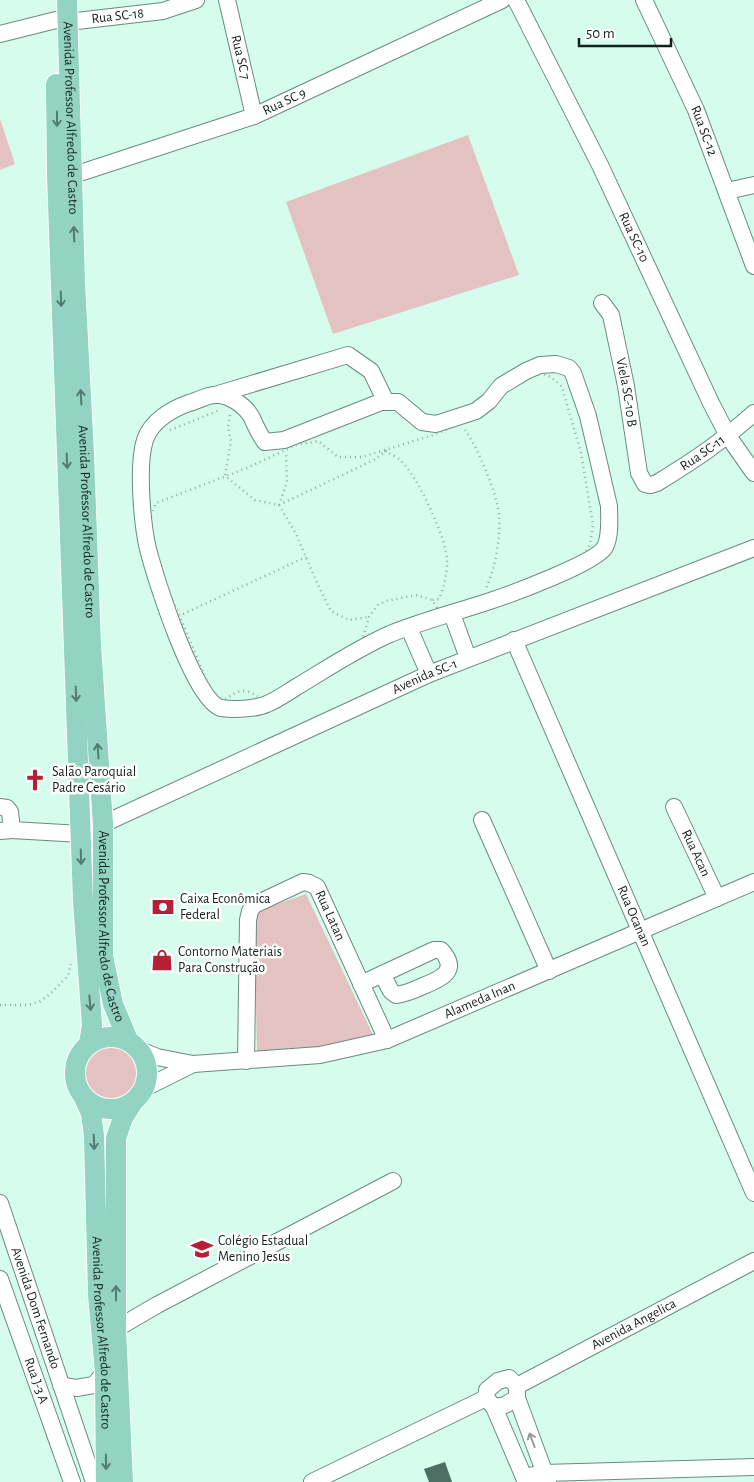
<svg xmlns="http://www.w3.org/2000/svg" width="754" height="1482" font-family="'Alegreya Sans',sans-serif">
<rect width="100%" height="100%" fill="#d5fced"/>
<path fill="#e3c2c1" d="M0 119 15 164 0 170Z
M468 135 519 275 333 334 286 202Z
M306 894 374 1037 299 1051 257 1054 254 912Z
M83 1073a28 28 0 1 1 56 0a28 28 0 1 1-56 0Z"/>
<path fill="#4d6f63" d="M445 1462 452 1482H429L424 1469Z"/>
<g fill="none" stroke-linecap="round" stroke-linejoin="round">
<g stroke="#688b7f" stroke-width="18">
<g id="minor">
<path id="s1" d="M227 0 254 116"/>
<path id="s2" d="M516 0 600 165 711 403 728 436 754 473"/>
<path id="s3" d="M644 0 696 110 754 266"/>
<path id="s4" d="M0 34 56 20 68 22 163 11 196 0"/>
<path id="s5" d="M61 174 72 171 83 172 254 116 502 0"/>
<path d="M727 191 754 185"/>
<path id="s6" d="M602 303 611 315 626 386 639 473 645 484 651 485 657 483C693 461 723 441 754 413"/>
<path d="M556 364 569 368 573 373 588 416 609 506C609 518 611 535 605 547 596 563 511 594 490 601 457 612 422 621 390 634 358 648 328 668 298 686 288 692 277 700 267 704 256 709 233 710 221 708 194 701 155 577 148 549 142 524 137 464 145 440 151 421 172 409 189 403 197 401 207 395 215 395 229 394 246 406 252 418 256 427 259 434 265 442L284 440 381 402H398L422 422 436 424 476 411 489 401 501 386 526 371 540 365Z"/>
<path d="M215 395 348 355 371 371 386 402"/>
<path d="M452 614 468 658"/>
<path d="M409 628 429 674"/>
<path id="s7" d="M514 640 754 1193"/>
<path d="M0 807 7 808 10 812 12 830 0 831"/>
<path id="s8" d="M674 807 717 898"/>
<path d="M482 820 549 971"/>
<path id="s9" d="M103 824 429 674 754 548"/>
<path d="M12 830 81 834"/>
<path d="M361 984 434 950H441C460 971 441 979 423 986 414 990 406 994 396 995L391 991 382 974"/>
<path id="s10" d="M140 1050 157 1057 193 1064 320 1055 387 1040 754 882"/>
<path id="s11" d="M246 1061 248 920 250 911 254 905 303 882 309 883 317 887 387 1040"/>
<path d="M145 1088 193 1064"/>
<path id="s12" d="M0 1203 94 1482"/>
<path id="s13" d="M0 1279 72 1482"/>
<path d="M116 1329 157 1305 393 1181"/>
<path d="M509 1378 517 1386V1398L505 1405 494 1407 486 1398 487 1390 498 1381Z"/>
<path d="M61 1385 76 1388 94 1385 105 1372"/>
<path id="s14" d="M517 1386 754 1261"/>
<path d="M517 1398 548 1482"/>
<path d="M494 1407 526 1482"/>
<path d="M524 1477 544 1473 754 1467"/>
<path d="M312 1482 486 1398"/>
</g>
</g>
<g stroke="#fff" stroke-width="22">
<g id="major">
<path id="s15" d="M67 0 75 283 84 453 91 645 103 824V956L113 1004 128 1040"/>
<path d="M56 84 57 175 83 901 92 1025 89 1044"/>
<circle cx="111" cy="1073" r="36"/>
<path id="s16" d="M83 1096 91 1113 94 1136 98 1295 105 1372 106 1482"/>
<path d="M123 1482 116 1329V1138L123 1118 133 1102"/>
</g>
</g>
<path stroke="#8eaca1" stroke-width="2.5" stroke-dasharray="1 4" stroke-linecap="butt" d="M539 374C549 374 555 380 562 387L581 453 593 525 590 544 585 554 573 561 515 585 439 611 432 600 416 595 386 601 378 605 369 617 362 641 267 697C255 699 255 692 245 691 229 690 228 708 212 693L168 589 153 544 150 528 151 515 156 503 247 468 296 445 318 441 338 457H362L433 435 478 417 494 404 501 395 516 381Z
M230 415 228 427 231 441 225 476 255 500 279 505 296 534 318 585 331 611 349 620 369 617
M170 430 220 410
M465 430C477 446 498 495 499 516 501 536 495 570 486 588
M385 451C391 454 397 457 401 461 417 475 448 541 447 562 447 573 444 589 439 599L432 600
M279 505 374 460 387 450
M279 505 287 482 286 453
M183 614 306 557
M0 1005H27L39 1002 50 994 68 976 71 964"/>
<use href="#minor" stroke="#fff" stroke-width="16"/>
<use href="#major" stroke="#92d4c1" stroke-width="20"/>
</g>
<defs><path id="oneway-shaft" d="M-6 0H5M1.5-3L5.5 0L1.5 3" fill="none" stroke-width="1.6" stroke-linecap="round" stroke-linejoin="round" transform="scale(1.25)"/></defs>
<g stroke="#537b6f">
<use href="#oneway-shaft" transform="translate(57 119) rotate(90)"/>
<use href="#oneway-shaft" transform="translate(74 234) rotate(-92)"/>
<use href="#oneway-shaft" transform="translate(61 299) rotate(88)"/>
<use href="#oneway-shaft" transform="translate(81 397) rotate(-93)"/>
<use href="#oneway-shaft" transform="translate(67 461) rotate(88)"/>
<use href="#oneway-shaft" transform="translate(76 694) rotate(88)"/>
<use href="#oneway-shaft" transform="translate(98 751) rotate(-94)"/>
<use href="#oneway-shaft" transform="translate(81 857) rotate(88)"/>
<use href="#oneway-shaft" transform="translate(90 1003) rotate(85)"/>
<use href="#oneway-shaft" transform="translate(94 1142) rotate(88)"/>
<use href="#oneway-shaft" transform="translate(116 1293) rotate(-90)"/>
<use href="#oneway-shaft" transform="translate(106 1462) rotate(89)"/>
</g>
<use stroke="#959c99" href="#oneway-shaft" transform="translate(532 1440) rotate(-111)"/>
<defs>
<g id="church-bare" transform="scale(1.725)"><path d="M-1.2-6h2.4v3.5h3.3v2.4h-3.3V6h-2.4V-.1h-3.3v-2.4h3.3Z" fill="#b42136" stroke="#fff" stroke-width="2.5" paint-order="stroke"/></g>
<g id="bank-bare" transform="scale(1.725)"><path d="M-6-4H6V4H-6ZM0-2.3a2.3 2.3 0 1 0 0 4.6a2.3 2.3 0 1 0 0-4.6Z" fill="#b42136" stroke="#fff" stroke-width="2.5" paint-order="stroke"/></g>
<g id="shop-bare" transform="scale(1.725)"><path d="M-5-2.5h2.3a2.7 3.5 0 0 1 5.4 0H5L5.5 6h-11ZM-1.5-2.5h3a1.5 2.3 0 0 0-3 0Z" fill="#b42136" stroke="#fff" stroke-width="2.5" paint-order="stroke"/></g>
<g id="school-bare" transform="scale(1.725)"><path d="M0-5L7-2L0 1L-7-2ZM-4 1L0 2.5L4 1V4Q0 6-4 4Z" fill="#b42136" stroke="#fff" stroke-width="2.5" paint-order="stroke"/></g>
</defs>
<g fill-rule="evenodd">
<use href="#church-bare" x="35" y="780"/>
<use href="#bank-bare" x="163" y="907"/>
<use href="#shop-bare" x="162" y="960"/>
<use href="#school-bare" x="202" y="1249"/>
</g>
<g text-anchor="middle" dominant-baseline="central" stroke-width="5" stroke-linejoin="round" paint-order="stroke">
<g font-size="14" fill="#14221d" stroke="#fff">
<text stroke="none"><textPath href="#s4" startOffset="120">Rua SC-18</textPath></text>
<text stroke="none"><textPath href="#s1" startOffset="59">Rua SC 7</textPath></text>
<text stroke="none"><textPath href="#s5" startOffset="236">Rua SC 9</textPath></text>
<text stroke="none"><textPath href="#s15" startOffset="118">Avenida Professor Alfredo de Castro</textPath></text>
<text stroke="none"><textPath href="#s3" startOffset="144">Rua SC-12</textPath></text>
<text stroke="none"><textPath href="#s2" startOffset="265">Rua SC-10</textPath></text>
<text stroke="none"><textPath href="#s6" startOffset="94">Viela SC-10 B</textPath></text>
<text stroke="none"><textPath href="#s6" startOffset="255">Rua SC-11</textPath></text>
<text stroke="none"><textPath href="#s15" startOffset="522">Avenida Professor Alfredo de Castro</textPath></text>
<text stroke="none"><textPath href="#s9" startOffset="354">Avenida SC-1</textPath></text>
<text stroke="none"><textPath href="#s8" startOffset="51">Rua Acan</textPath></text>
<text stroke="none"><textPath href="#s11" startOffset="258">Rua Latan</textPath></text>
<text stroke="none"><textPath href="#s7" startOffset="301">Rua Ocanan</textPath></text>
<text stroke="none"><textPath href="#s15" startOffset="928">Avenida Professor Alfredo de Castro</textPath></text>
<text stroke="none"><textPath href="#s10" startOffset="352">Alameda Inan</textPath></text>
<text stroke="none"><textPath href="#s12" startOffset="111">Avenida Dom Fernando</textPath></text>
<text stroke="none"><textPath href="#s14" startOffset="132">Avenida Angelica</textPath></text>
<text stroke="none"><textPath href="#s16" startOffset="239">Avenida Professor Alfredo de Castro</textPath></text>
<text stroke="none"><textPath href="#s13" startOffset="108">Rua J-3 A</textPath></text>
</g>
<g font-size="14" fill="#14221d" stroke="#fff" text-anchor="start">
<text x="52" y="772">Salão Paroquial<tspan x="52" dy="16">Padre Cesário</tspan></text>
<text x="180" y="899">Caixa Econômica<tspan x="180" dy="16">Federal</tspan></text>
<text x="178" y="952">Contorno Materiais<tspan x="178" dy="16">Para Construção</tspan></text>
<text x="218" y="1241">Colégio Estadual<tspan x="218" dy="16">Menino Jesus</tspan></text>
</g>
</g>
<path d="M579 38v8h92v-8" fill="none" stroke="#14221d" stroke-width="2.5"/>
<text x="586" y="38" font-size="15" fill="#14221d" stroke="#ffffff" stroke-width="4" paint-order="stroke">50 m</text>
</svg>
